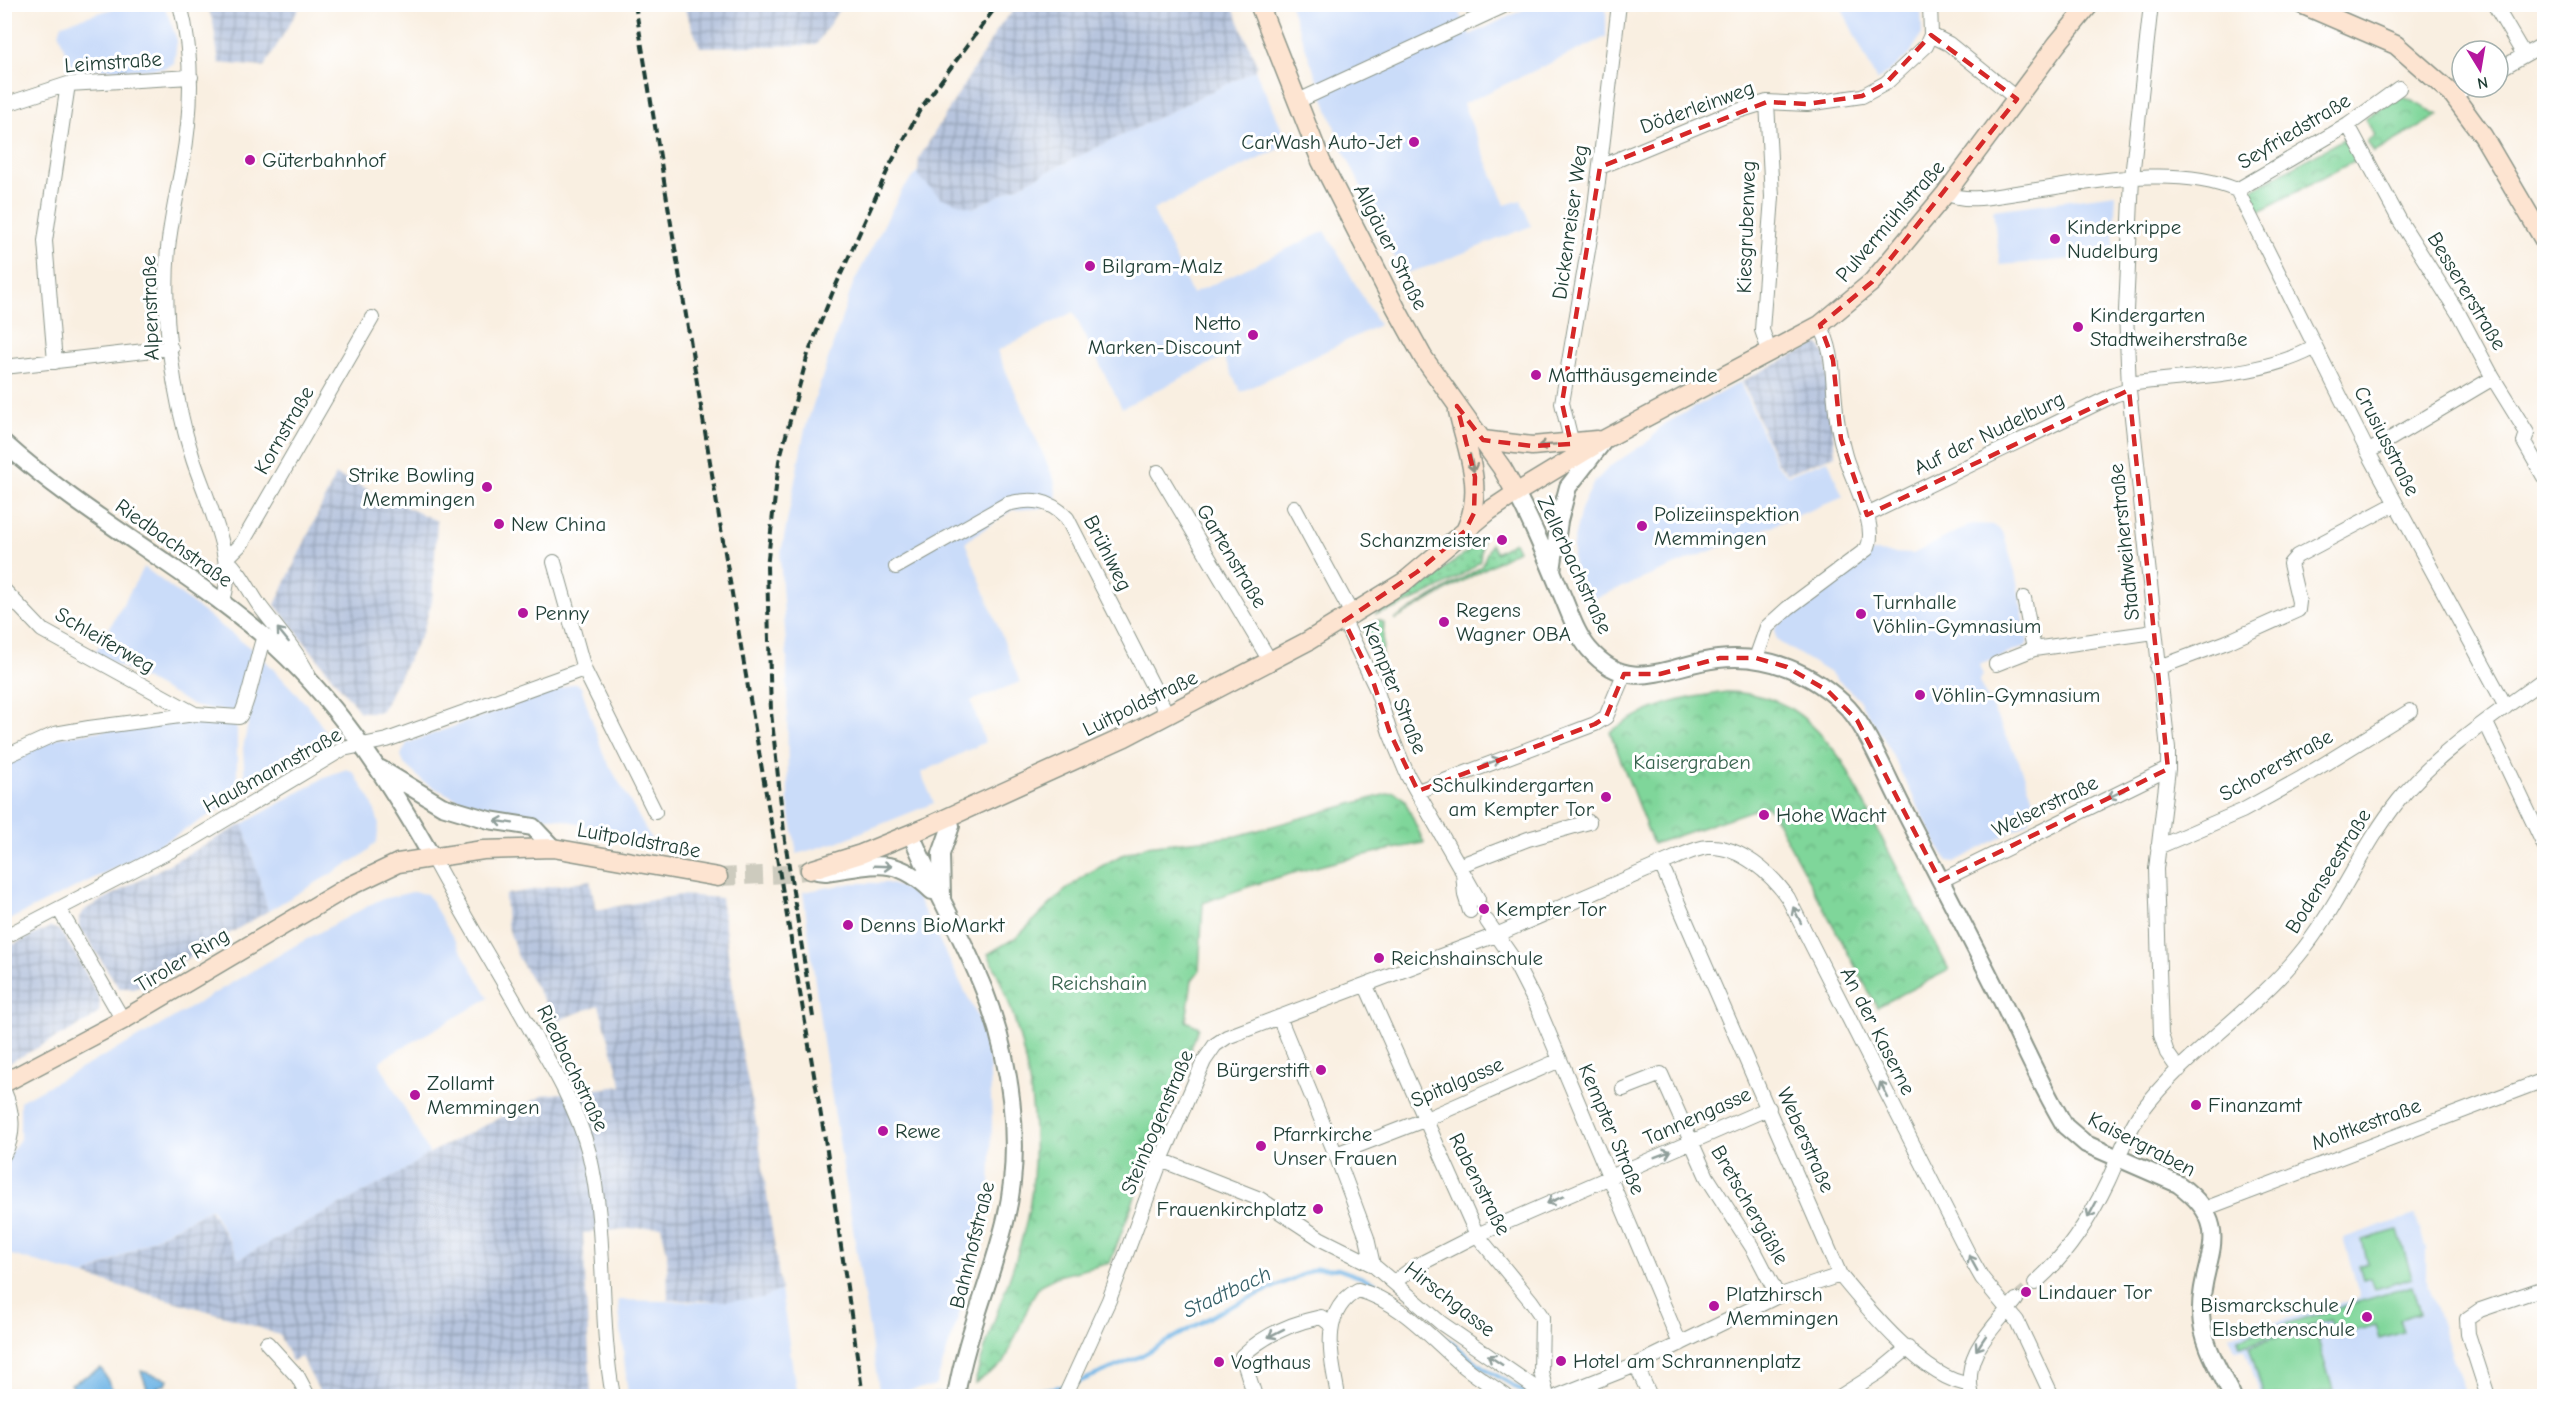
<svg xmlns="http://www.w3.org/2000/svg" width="2549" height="1401" font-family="'Comic Neue',sans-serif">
<defs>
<pattern id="industrial-grid" width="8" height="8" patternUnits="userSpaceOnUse" patternTransform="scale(1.5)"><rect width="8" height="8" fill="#b7c5de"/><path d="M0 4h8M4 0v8" fill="none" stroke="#94a1b5"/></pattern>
<pattern id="grass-dots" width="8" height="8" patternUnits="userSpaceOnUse" patternTransform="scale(1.5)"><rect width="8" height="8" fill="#7fd69a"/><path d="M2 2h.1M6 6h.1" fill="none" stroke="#67af7e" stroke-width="1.8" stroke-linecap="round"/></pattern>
<pattern id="park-crowns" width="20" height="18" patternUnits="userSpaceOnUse" patternTransform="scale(1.5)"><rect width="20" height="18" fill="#7fd69a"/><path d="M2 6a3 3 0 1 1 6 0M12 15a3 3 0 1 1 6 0" fill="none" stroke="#67af7e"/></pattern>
</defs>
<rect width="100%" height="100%" fill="#fff"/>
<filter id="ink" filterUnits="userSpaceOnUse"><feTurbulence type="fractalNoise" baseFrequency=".0167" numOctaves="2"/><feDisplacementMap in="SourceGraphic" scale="12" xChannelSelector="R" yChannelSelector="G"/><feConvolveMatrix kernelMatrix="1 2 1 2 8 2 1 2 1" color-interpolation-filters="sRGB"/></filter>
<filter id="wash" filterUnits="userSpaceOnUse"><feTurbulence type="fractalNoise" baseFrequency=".008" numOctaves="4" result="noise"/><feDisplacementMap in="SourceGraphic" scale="24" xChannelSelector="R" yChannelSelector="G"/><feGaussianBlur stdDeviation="1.35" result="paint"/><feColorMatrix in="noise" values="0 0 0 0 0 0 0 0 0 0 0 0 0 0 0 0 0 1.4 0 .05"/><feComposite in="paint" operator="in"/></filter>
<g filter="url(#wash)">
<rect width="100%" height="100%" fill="#f9efe1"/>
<path fill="#cadcf9" d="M125 5H164L177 40 174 63 166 68 143 70 71 68 59 34 62 24Z
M1290 5H1476L1467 9 1456 7 1470 35 1533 5H1606V37L1463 104 1505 205 1521 200 1531 226 1433 265 1403 274 1341 145Z
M1840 5H1921L1922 34 1909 55 1877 81Z
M1255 70 1289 144 1153 210 1192 294 1325 231 1379 325 1241 392 1223 357 1122 408 1073 312 997 351 1054 479 1057 499 1041 508 1012 510 965 542 1020 682 971 701 985 742 921 773 934 803 837 842 797 854 788 803 787 658 780 558 805 429 853 284 902 190 918 171 973 208Z
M2116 194 2113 256 2000 265 1993 210Z
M1740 382 1776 464 1788 475 1828 460 1843 497 1588 601 1573 563V544L1581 509 1593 484 1609 467 1650 440 1661 426Z
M1972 524 1993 525 2003 532 2015 572 2028 642 2025 647 1979 665 1983 675 1979 682 2019 761 2032 796 2033 810 2029 822 1955 862 1948 861 1941 852 1884 739 1857 697 1830 673 1779 642 1775 635V627L1872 552 1913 554Z
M144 567 253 650 239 706 235 712 197 707 95 653Z
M262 657 308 706 326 732V739L316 750 250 785 245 784 243 748Z
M576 683 581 687 604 756 657 849 612 840 577 823 556 818 499 811 457 799 425 783 404 764 401 755 407 743Z
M191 717 234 723 237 729V799L149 851 5 922 4 762 60 737Z
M347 769 353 772 372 802 379 824 377 841 363 855 268 911 243 824 327 776Z
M853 883H887L909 890 917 897 981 1023 989 1052 992 1121 990 1189 986 1234 936 1384 933 1386 880 1396 823 1042 803 892Z
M412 892 427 894 489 998 381 1060 380 1064 429 1153 404 1171 239 1259 211 1208 84 1276 5 1253 4 1162 20 1139V1101L149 1032 296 945 379 900Z
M2415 1215 2426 1248V1279L2466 1396H2261L2245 1350H2235L2229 1335 2360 1298 2343 1238Z
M781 1290 797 1396H628L618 1300 702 1302 762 1298Z"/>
<path fill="url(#industrial-grid)" d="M207 5V4L301 5 264 67 219 63 213 22Z
M683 5H842L816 45 700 47Z
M1019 5H1232L1257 65 1255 70 973 208 940 197 918 176 919 158 1001 24Z
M1814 345H1819L1826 355 1835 455 1788 473 1777 463 1742 381Z
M336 475 437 521 432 601 423 631 381 712H360L275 605Z
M243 824 268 911 145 983 134 988H119L79 926V917L86 909Z
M590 880 596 910 680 895 721 898 739 1036 757 1128 781 1290 762 1298 729 1301 668 1300 667 1252 661 1226 583 1233 591 1396H322L301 1357 292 1361 279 1335 232 1318 85 1276 210 1209 239 1259 404 1171 426 1155 544 1095 622 1086 599 1005 556 1021 518 957 507 924 505 896 508 894Z
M51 927 59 930 76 955 100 1000 99 1012 90 1020 5 1065V948Z"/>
<path fill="url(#grass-dots)" stroke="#4f8a67" stroke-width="1.5" d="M1482 541 1480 561C1463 578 1398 611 1375 614L1415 590Z
M1514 542 1518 550 1394 620 1481 567 1491 544 1496 553Z
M1379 620 1384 623 1382 658 1371 635 1365 636 1363 630Z"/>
<path fill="url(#park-crowns)" stroke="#4f8a67" stroke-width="1.5" d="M2400 95 2439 115 2374 153 2367 141 2375 135 2365 119Z
M2347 137 2360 158 2256 213 2246 193Z
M1727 692C1785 694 1809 717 1843 762L1949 970 1877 1007 1772 812 1765 806 1653 844 1610 732C1649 705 1681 698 1727 692Z
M1394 792 1404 799 1424 843C1348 857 1275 875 1203 903L1199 971 1192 980 1186 1021 1199 1027 1110 1263 1058 1276 1040 1285 1032 1298 1004 1363 975 1383C989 1324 1018 1268 1029 1208 1044 1125 1026 1029 988 954L1017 937 1062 893 1087 874 1120 856 1146 846 1237 836Z"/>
<path fill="#7fd69a" stroke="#4f8a67" stroke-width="1.5" d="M2398 1230 2412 1278 2375 1289 2371 1278 2363 1280 2359 1266 2368 1263 2362 1240Z
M2412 1286 2420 1313 2400 1319 2404 1332 2380 1339 2376 1325 2335 1336 2330 1319 2240 1346 2238 1338Z
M2314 1326 2333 1390 2308 1396H2264L2249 1346Z"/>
<path fill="#6fb5e6" stroke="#47798d" stroke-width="1.5" d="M101 1368 116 1396H78L71 1384Z
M141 1371 168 1379 166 1384 157 1387 163 1392 162 1396H150Z"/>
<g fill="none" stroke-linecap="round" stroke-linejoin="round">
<path stroke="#6fb5e6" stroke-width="4" d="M1422 1320 1484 1368 1524 1392
M1074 1384 1139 1357 1223 1310 1317 1268 1338 1269 1374 1282 1404 1306
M961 1393H1021L1067 1386
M916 1396 951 1394"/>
</g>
</g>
<g filter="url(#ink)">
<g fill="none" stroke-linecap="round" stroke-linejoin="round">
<path stroke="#cdcbbe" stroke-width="14" stroke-dasharray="14 7" stroke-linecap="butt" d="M1478 899 1487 921
M2016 1300 2035 1283"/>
<path stroke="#cdcbbe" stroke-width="18" stroke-dasharray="18 9" stroke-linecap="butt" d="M718 877 787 874 810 870"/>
<g stroke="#8c968a" stroke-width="16">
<path id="minor" d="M180 4C194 59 192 112 182 167 177 194 171 220 168 248 162 317 172 393 193 459 204 494 241 570 221 603
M2151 4 2132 177 2126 311 2129 390 2168 749V769L2156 869 2161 1035 2167 1053 2179 1070
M2494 4 2524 55
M1931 35 1949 44 2017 99
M2498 70 2544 44
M2453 95 2468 87
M1298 101 1508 4
M1767 102 1772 197 1762 330 1769 351
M4 105 68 84 191 77
M2348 125 2400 221 2460 316 2493 378 2527 433 2524 442 2544 477
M1600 167 1725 115 1767 102 1807 104 1862 96 1886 83 1926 46 1931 35 1930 4
M2237 190 2368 452 2506 707
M2237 190 2348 125 2399 88
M1946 193C1968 204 1998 195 2023 192 2089 183 2173 163 2237 190
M55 362 45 241 68 84
M4 367 171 348
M2129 384C2193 375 2256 378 2314 348
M1572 444 1562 403 1594 215 1619 4
M2368 452 2493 378
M1158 472 1270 661
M1294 507 1353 616
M1867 515 2114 395 2129 390
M226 559 242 543 372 318
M226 559C241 572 248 589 259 605 276 628 295 648 308 674
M554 562 584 669 655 812
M896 567 1007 504C1031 498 1049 499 1067 518L1168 716
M4 590 42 630 195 714
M2024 598 2034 649
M1344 621 1376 688 1390 733 1408 776 1478 899
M1756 658 1767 627 1788 608 1867 549C1879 526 1852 481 1845 456 1840 438 1836 420 1835 401 1832 373 1834 351 1820 325
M1996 664 2034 649 2154 632
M2157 668 2227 642 2298 610 2299 602 2290 564 2297 556 2395 504
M2486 723 2544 845
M4 757 55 734 89 728 195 714 239 717C247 710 258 652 264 636
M1418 791 1595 724 1606 717 1624 674
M2158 847 2242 811 2300 779 2410 711
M432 857C464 917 500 975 533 1034 555 1071 578 1111 589 1153 608 1233 598 1316 613 1396
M1661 864 1840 1275C1866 1307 1926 1381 1969 1384
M1461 865 1528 839 1589 822
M1463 873 1465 895 1470 911
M1940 881 2168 769
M59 909 123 1020
M1487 921 1512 957 1539 1010 1680 1344
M4 937 193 839 343 749 387 740 584 669
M1366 986 1477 1235 1531 1301 1542 1317 1541 1372 1547 1396
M1279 1017 1338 1160 1367 1238 1373 1265
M1623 1089 1661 1074 1707 1177 1754 1250 1778 1296
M4 1091C13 1111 15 1135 4 1154
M1336 1154 1424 1120 1560 1060
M1161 1160 1260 1199 1321 1239 1373 1265 1441 1323 1531 1385 1539 1396
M2204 1209 2544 1080
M1394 1282 1416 1266 1477 1235 1769 1108
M2035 1283C2067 1255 2090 1219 2108 1181 2119 1158 2126 1133 2141 1112 2185 1052 2252 1013 2298 956 2338 908 2360 849 2399 800 2438 752 2495 715 2544 679
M267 1343 298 1377 308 1396
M1636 1365 1650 1396
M1065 1396 1109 1300 1161 1160 1204 1061 1215 1045 1227 1037 1496 935 1677 857C1687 853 1697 848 1708 847 1739 845 1772 874 1788 898L1970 1257 1982 1278 2017 1321 2052 1396
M1255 1396 1242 1356C1264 1335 1292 1323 1321 1317L1330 1324
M1338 1396C1332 1360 1318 1312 1358 1290 1399 1301 1429 1336 1460 1363 1474 1375 1491 1385 1506 1396
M1558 1396 1636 1365 1778 1296 1840 1275
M1841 1396 1879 1372 1908 1348
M1972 1396C1961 1355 1992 1330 2016 1300
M2488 1396 2468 1334 2467 1319 2480 1310 2544 1288"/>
</g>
<g stroke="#8c968a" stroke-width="20">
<path id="tertiary" d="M4 443C85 516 182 566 264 636 334 696 387 778 432 857
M1516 493C1534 526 1548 561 1562 595 1570 613 1576 634 1589 649 1630 697 1669 664 1718 659 1767 653 1814 673 1848 708 1867 728 1890 784 1904 810 1937 874 1970 937 2002 1001 2022 1043 2041 1086 2065 1126L2086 1144 2178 1184C2240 1229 2199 1259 2201 1314 2202 1343 2220 1371 2232 1396
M1552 571 1559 521 1568 487 1603 442
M381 769 442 806 489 820 533 827 553 848
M911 834C933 887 963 937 984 990 1011 1059 1023 1145 1006 1218 992 1278 966 1335 956 1396
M817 871 826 872C874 866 894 854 932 891
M942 897 941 854 951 826"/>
</g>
<g stroke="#8c968a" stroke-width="21">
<path id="secondary" d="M1259 4 1321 161 1396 308 1423 357 1502 468 1516 493
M2301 4 2396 45 2453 95 2483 136 2544 240
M1458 411C1467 452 1485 488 1466 529
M1483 440 1532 446 1597 440
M810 870 861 854 927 827 1125 737 1308 641 1404 582 1489 511 1516 493 1605 439 1820 325 1872 282 1946 193 2057 44 2090 4
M4 1083 123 1020 346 888 398 863 483 850 553 848 718 877"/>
</g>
<use href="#minor" stroke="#fff" stroke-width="14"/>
<use href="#tertiary" stroke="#fff" stroke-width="16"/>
<use href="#secondary" stroke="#fde4d1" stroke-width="18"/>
<path stroke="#1f3d34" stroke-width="4" stroke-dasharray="9 4.5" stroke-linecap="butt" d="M635 4 721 529 827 1151 863 1396
M813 1017 785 841 771 712 767 567 779 461 808 354 832 294 890 165 921 108 998 4"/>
</g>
<defs><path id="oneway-shaft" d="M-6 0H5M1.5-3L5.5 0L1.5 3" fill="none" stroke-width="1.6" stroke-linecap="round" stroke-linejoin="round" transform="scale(1.5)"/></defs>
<g stroke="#8e9082">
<use href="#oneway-shaft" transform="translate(1547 445) rotate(176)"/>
<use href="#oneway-shaft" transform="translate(1472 463) rotate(77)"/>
</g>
<g stroke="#8f9e9a">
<use href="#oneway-shaft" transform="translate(283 635) rotate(-129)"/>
<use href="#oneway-shaft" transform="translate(1492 762) rotate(-20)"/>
<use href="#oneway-shaft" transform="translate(2116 794) rotate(154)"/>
<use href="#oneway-shaft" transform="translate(504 822) rotate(-171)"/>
<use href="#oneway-shaft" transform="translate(883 866) rotate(2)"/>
<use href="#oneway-shaft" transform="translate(1797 915) rotate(-116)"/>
<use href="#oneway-shaft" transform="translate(1884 1090) rotate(-117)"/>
<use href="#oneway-shaft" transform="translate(1663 1154) rotate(-21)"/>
<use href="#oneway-shaft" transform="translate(1555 1200) rotate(156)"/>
<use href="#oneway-shaft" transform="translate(2092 1210) rotate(118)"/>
<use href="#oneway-shaft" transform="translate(1973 1263) rotate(-119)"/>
<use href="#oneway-shaft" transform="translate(1276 1333) rotate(153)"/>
<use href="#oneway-shaft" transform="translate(1981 1343) rotate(124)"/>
<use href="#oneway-shaft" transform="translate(1495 1360) rotate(-146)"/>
</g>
</g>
<path fill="none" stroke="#d62828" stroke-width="4.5" stroke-dasharray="12 8" stroke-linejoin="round" d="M1931 35 2017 99 1872 282 1820 325 1833 360 1841 439 1867 515 2129 390 2168 769 1940 881 1857 720 1828 691 1787 667 1756 658H1720L1660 674H1624L1606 717 1595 724 1418 791 1390 733 1372 678 1344 621 1417 572 1465 531 1474 513 1475 477 1457 406 1483 440 1532 446 1571 444 1562 403 1600 167 1767 102 1807 104 1862 96 1886 83Z"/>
<g fill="#b5179e" stroke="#fff" stroke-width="2">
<circle cx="1414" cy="142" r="6"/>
<circle cx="250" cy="160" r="6"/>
<circle cx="2055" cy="239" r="6"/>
<circle cx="1090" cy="266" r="6"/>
<circle cx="2078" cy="327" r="6"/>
<circle cx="1253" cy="335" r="6"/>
<circle cx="1536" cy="375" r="6"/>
<circle cx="487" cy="487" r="6"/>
<circle cx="499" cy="524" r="6"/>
<circle cx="1642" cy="526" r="6"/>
<circle cx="1502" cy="540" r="6"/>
<circle cx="523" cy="613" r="6"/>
<circle cx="1861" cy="614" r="6"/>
<circle cx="1444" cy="622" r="6"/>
<circle cx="1920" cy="695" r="6"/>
<circle cx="1606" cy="797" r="6"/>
<circle cx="1764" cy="815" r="6"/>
<circle cx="1484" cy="909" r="6"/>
<circle cx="848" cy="925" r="6"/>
<circle cx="1379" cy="958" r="6"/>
<circle cx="1321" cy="1070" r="6"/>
<circle cx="415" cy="1095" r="6"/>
<circle cx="2196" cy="1105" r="6"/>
<circle cx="883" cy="1131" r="6"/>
<circle cx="1261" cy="1146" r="6"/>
<circle cx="1318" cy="1209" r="6"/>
<circle cx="2026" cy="1292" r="6"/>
<circle cx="1714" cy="1306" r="6"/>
<circle cx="2367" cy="1317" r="6"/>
<circle cx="1561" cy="1361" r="6"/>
<circle cx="1219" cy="1362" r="6"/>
</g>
<g text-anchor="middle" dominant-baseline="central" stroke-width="6" stroke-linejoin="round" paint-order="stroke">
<g font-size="21" fill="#1f3d34" stroke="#fff">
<text transform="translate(113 62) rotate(-4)">Leimstraße</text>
<text transform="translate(1697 107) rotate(-20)">Döderleinweg</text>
<text transform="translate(2294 131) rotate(-31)">Seyfriedstraße</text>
<text transform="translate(1890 221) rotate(-49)">Pulvermühlstraße</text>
<text transform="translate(1570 222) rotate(-82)">Dickenreiser Weg</text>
<text transform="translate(1746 227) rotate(-88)">Kiesgrubenweg</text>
<text transform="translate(1391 247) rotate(63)">Allgäuer Straße</text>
<text transform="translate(2467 291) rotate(59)">Bessererstraße</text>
<text transform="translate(150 308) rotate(-92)">Alpenstraße</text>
<text transform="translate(284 430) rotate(-60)">Kornstraße</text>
<text transform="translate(1989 433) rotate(-26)">Auf der Nudelburg</text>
<text transform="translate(2387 441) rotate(63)">Crusiusstraße</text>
<text transform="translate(2124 542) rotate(-96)">Stadtweiherstraße</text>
<text transform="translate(174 543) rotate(35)">Riedbachstraße</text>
<text transform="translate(1108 553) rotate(63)">Brühlweg</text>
<text transform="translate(1232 556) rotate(59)">Gartenstraße</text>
<text transform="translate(1575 565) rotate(65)">Zellerbachstraße</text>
<text transform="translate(105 640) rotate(30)">Schleiferweg</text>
<text transform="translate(1395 688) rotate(68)">Kempter Straße</text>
<text transform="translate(1140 703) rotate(-26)">Luitpoldstraße</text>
<text transform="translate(2276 765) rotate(-29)">Schorerstraße</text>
<text transform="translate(272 770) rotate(-29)">Haußmannstraße</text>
<text transform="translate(2045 806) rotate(-26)">Welserstraße</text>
<text transform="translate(639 840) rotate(10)">Luitpoldstraße</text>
<text transform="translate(2328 871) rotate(-58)">Bodenseestraße</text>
<text transform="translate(182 960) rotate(-31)">Tiroler Ring</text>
<text transform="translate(1878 1031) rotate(63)">An der Kaserne</text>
<text transform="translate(573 1068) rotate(64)">Riedbachstraße</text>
<text transform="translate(1457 1082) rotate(-23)">Spitalgasse</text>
<text transform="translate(1697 1116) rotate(-24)">Tannengasse</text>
<text transform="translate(1157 1122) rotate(-67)">Steinbogenstraße</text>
<text transform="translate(2366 1124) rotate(-20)">Moltkestraße</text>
<text transform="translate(1612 1129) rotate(67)">Kempter Straße</text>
<text transform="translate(1806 1140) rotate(66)">Weberstraße</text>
<text transform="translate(2142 1144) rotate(27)">Kaisergraben</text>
<text transform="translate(1480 1184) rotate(63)">Rabenstraße</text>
<text transform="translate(1750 1205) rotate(60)">Bretschergäßle</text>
<text transform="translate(972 1245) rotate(-76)">Bahnhofstraße</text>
<text transform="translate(1450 1299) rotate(38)">Hirschgasse</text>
</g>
<g font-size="21" fill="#1f3d34" stroke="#fff" text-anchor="start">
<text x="1402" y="142" text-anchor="end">CarWash Auto-Jet</text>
<text x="262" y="160">Güterbahnhof</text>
<text x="2067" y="227">Kinderkrippe<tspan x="2067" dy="24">Nudelburg</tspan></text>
<text x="1102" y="266">Bilgram-Malz</text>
<text x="2090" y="315">Kindergarten<tspan x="2090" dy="24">Stadtweiherstraße</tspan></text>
<text x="1241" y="323" text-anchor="end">Netto<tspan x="1241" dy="24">Marken-Discount</tspan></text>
<text x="1548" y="375">Matthäusgemeinde</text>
<text x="475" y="475" text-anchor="end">Strike Bowling<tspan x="475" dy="24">Memmingen</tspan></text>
<text x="1654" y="514">Polizeiinspektion<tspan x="1654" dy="24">Memmingen</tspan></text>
<text x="511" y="524">New China</text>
<text x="1490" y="540" text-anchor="end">Schanzmeister</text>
<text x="1873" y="602">Turnhalle<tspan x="1873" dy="24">Vöhlin-Gymnasium</tspan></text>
<text x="1456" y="610">Regens<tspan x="1456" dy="24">Wagner OBA</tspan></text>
<text x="535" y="613">Penny</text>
<text x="1932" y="695">Vöhlin-Gymnasium</text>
<text x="1594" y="785" text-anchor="end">Schulkindergarten<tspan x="1594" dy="24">am Kempter Tor</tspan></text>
<text x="1776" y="815">Hohe Wacht</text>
<text x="1496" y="909">Kempter Tor</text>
<text x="860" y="925">Denns BioMarkt</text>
<text x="1391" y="958">Reichshainschule</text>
<text x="1309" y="1070" text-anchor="end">Bürgerstift</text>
<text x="427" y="1083">Zollamt<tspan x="427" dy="24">Memmingen</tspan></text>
<text x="2208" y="1105">Finanzamt</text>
<text x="895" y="1131">Rewe</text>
<text x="1273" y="1134">Pfarrkirche<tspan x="1273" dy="24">Unser Frauen</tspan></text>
<text x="1306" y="1209" text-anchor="end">Frauenkirchplatz</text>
<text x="2038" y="1292">Lindauer Tor</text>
<text x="1726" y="1294">Platzhirsch<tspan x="1726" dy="24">Memmingen</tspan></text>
<text x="2355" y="1305" text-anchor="end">Bismarckschule /<tspan x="2355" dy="24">Elsbethenschule</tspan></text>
<text x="1573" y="1361">Hotel am Schrannenplatz</text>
<text x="1231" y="1362">Vogthaus</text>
</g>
<g font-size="21" fill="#37634e" stroke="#fff">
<text x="1692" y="762">Kaisergraben</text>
<text x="1099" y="983">Reichshain</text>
</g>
<g font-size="22" font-style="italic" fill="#376169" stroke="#fff">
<text transform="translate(1227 1292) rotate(-25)">Stadtbach</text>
</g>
</g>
<rect width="2549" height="1401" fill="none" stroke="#fff" stroke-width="24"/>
<g transform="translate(2480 69) rotate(169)"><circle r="28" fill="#ffffff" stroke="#a5b1ae" stroke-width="1.5"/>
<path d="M0-4.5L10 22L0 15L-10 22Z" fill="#b5179e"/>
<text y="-9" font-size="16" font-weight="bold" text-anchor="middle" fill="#1f3d34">N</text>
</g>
</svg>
